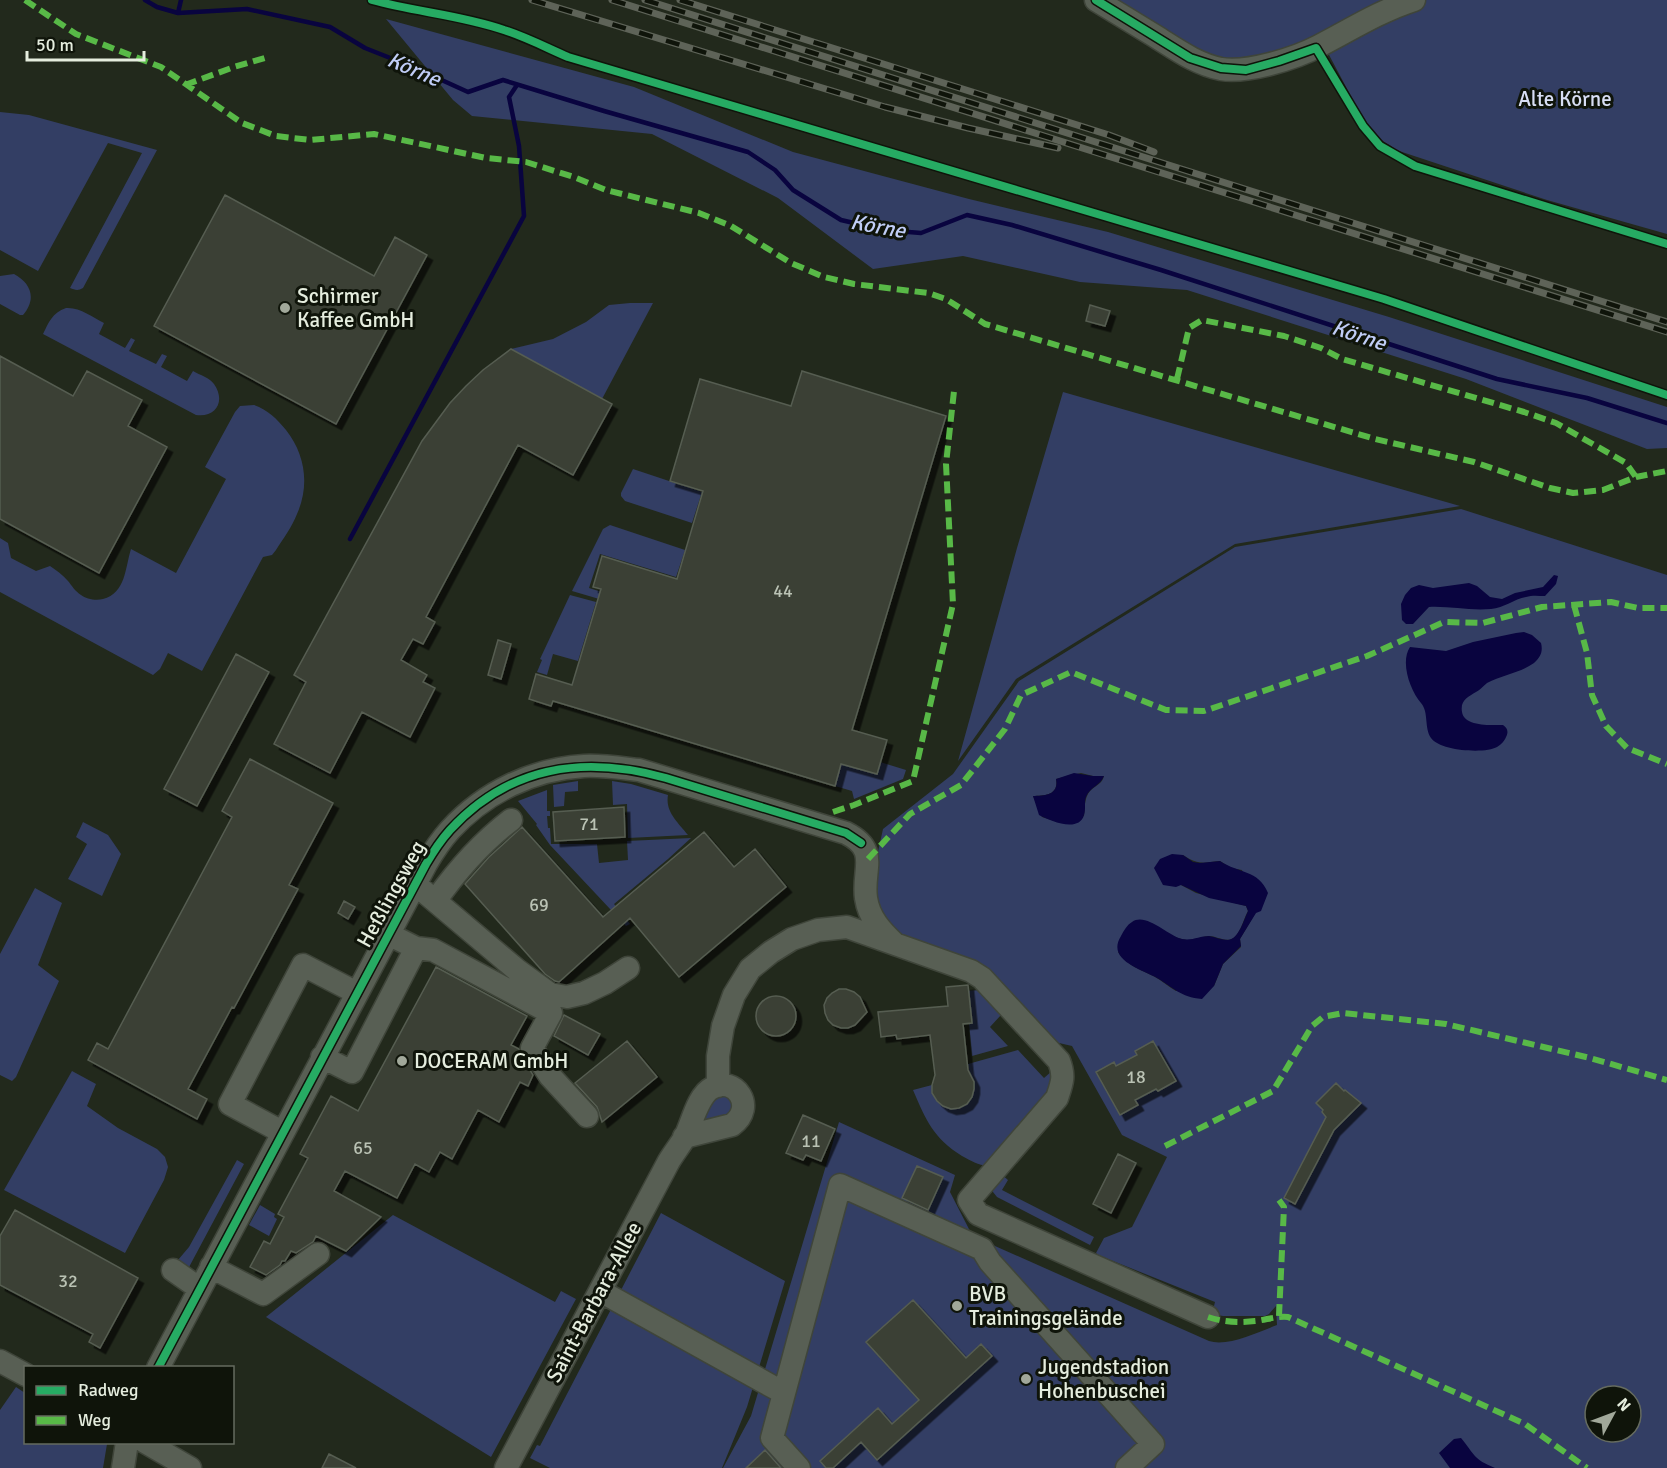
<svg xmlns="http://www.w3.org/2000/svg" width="1667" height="1468" font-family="Signika,sans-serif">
<defs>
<filter id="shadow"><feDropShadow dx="5.5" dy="5.5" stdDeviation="0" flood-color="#0009"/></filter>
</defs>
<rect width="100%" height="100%" fill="#22291c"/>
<path fill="#333e64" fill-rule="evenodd" d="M1105 0H1667V234L1547 200 1396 150C1385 140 1363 133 1362 117L1328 53 1288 54 1214 61Z
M386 19 634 87 793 152 969 199 1108 232 1389 317 1667 407V448L1647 449 1466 379 1187 290 1080 282 963 256 873 269 778 198 652 134 472 116 453 100Z
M0 112 29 115 157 150 83 288C78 291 75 290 70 288L142 153 108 143 38 271 0 250Z
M14 274C31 283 37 299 23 315H20L0 304V276Z
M630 303H653L602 399 511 349 553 339 586 322 609 305Z
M66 308C80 307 92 317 104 323L99 334 125 348 131 338 135 340 129 351 156 364 162 354 167 356 161 367 187 381 193 371C200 375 210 378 214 384 226 401 216 418 196 415L43 334C49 322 52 313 66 308Z
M1063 392 1460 506 1235 544 1016 679 958 761 1017 548Z
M254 405C268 410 277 419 286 430 305 454 310 485 297 514 292 527 283 539 276 550L272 555 263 557 202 671 168 653 160 669 153 675 0 592V538L8 543 11 558 36 571 50 566C56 570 63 575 68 581 72 586 75 591 81 595 86 599 96 601 103 599 126 593 125 568 131 549L176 573 226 479 205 467 235 412 240 406Z
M633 469 702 492 692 523 625 501 621 496V493Z
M1461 509 1667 575V1468H723L751 1416 839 1122 955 1175 950 1192 970 1231 977 1238 1209 1341C1228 1347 1258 1332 1277 1325L1276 1306 1269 1314 1265 1316H1223L1212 1314 1215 1302 1098 1255 1096 1253 1104 1238 1132 1227 1167 1157 1122 1135 1072 1046 1046 1040 979 967 912 944 892 928 875 900 874 870 883 829 953 774 1019 681 1235 547ZM1081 773 1093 776H1104C1102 784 1096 785 1090 791 1084 798 1085 808 1084 816L1058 822 1042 817 1033 796C1045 796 1059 795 1056 779ZM1183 855C1198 865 1203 863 1220 861L1231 868 1242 870 1256 912 1240 939 1241 947 1223 964 1214 986 1176 991C1169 987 1162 981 1155 977 1140 969 1129 967 1118 952L1160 928C1171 936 1181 941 1195 940 1199 939 1204 936 1209 936 1216 936 1225 942 1232 939 1240 935 1244 918 1248 911L1246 906 1196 893 1181 885ZM1595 1396H1631V1432H1595Z
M610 525 685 550 676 577 600 554 589 588 608 594 606 601 572 591 603 529Z
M570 595 596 602 578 661 553 654 547 675 537 672 542 660 540 659Z
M880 762 906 770 903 779 854 799 852 791 835 786 841 764 876 774Z
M578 781V791L565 792 564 806 554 807 553 785Z
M612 781 631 784 668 795C665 812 678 822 688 835L628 838 627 804 613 805Z
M547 790V811H550V816H547L548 828H550L551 844H597L599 863 628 860 627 841 691 838 668 859 614 904 630 924 626 926 550 845 536 825 537 824 518 801Z
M83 822 108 835 121 854 102 896 68 879 87 844 76 837Z
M35 888 62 903 38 965 59 981 16 1077 12 1081 0 1075V954Z
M980 990 1001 1015 990 1027 1008 1046 972 1056 969 1023H972L968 991Z
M1018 1050 1044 1078 1052 1071 1049 1095 988 1166C978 1165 971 1161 962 1156 933 1138 926 1120 913 1090L932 1085C934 1115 969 1114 973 1092 976 1082 969 1074 968 1064Z
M72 1071 96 1084 87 1106 118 1128 157 1149 165 1157 168 1167 164 1180 125 1253 4 1190Z
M725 1095 732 1102 731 1115 706 1121 704 1118 713 1099Z
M237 1160 244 1164 188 1269 178 1260 189 1247Z
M1001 1174 1008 1180 1002 1190 1094 1237 1090 1245 997 1197 993 1192 992 1183Z
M260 1205 275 1214 274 1217 277 1219 269 1236 249 1225Z
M661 1213 785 1281 747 1407 722 1468H550L530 1458 537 1445 540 1446Z
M393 1215 555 1302 561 1291 576 1299 491 1457 266 1317Z
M16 1387 25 1393 26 1442 105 1443 107 1444 103 1468H0V1410Z"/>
<path fill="#09043f" d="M1554 575 1558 576 1556 584 1545 596C1539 596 1532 595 1526 597 1514 599 1504 608 1491 609 1470 611 1450 606 1429 607L1413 624H1406L1402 620 1401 604 1405 595 1411 588 1419 585 1433 588 1469 583 1477 586 1490 597 1502 599 1515 593 1543 587Z
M1524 632 1532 635 1541 643C1543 651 1541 657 1534 663 1520 673 1502 675 1487 683 1483 686 1480 690 1476 692 1468 697 1460 700 1462 712 1464 727 1492 725 1503 725 1507 728 1509 731 1506 737 1505 740 1501 745 1497 747 1485 754 1440 751 1431 738 1424 728 1429 712 1421 703 1410 690 1400 662 1410 647L1446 651 1473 642 1516 633Z
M1074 773 1093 776H1104C1101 785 1090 787 1086 797 1084 802 1086 809 1084 815 1079 833 1050 821 1039 815L1033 796C1045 796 1059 795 1056 779Z
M1172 854 1183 855 1193 862 1200 863 1220 861C1239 874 1258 869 1268 893L1261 911 1256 913 1240 939 1241 946 1223 964 1214 986 1202 999C1180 997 1174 988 1157 978 1141 969 1106 960 1121 936 1124 930 1127 925 1132 922 1146 912 1168 936 1182 939 1192 941 1200 936 1209 936 1215 937 1222 940 1228 940 1239 939 1244 919 1248 911L1246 906 1209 898 1181 885 1176 887 1163 885 1154 868 1160 859Z
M1461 1438C1475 1455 1473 1459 1495 1468H1450L1439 1453 1454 1439Z"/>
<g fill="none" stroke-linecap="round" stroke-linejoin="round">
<path stroke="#09043f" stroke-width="4.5" d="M145 0 157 7 178 13 247 9 330 27 365 48 413 67 468 92 503 80 604 111 748 152 775 170 793 190 841 220 884 230 921 233 967 215 1012 225 1161 270 1497 379 1587 398 1667 423
M178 13 181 0
M350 539 524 216 519 146 509 97 517 85"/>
</g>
<path fill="#3a4035" stroke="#565d51" stroke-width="1.5" filter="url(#shadow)" d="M225 195 374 276 395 237 427 255 336 424 154 326Z
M1090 305 1110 311 1105 326 1086 321Z
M511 349 612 404 573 475 518 445 426 617 435 622 423 644 413 639 401 660 427 675 423 682 435 688 410 737 362 712 330 773 274 744 306 682 294 675 422 441 450 403 466 386 483 370Z
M0 356 73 396 87 371 142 400 128 426 167 447 99 573 0 519Z
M802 371 946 416 852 730 887 740 877 774 841 764 835 786 553 701 551 706 529 699 536 674 572 685 601 589 593 587 602 556 677 579 703 491 670 481 700 379 791 406Z
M498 640 511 644 501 679 488 675Z
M236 654 269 672 197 806 164 789Z
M250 759 333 803 289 885 298 889 234 1008 232 1007 188 1089 207 1099 197 1119 88 1060 97 1043 108 1049 232 817 222 811Z
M624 807 625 837 555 841 553 812Z
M522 827 603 917 704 832 734 867 755 849 786 887 679 977 630 918 559 982 555 981 545 974 465 884 489 857Z
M344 901 355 907 348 919 338 913Z
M436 967 527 1016 511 1045 519 1049 521 1055 533 1075 528 1086 520 1082 499 1122 478 1110 452 1159 440 1152 429 1172 415 1164 397 1198 345 1171 334 1191 381 1217 346 1251 316 1236 313 1242 296 1253 291 1251 285 1261H282L280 1265 266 1275 250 1267 264 1241 270 1244 284 1217 278 1214 308 1158 300 1154 331 1096 358 1111Z
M968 985 972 1023 963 1024 968 1070 974 1082V1089L972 1097 967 1104 959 1108 951 1109 943 1106 937 1101 932 1093V1085L935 1075 930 1035 897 1039 896 1035 881 1037 878 1012 948 1006 946 987Z
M839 989H846L854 992 860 997 867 1012 855 1025 848 1028H841L833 1025 828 1020 825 1013 824 1005 827 998 832 993Z
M756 1016a20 20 0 1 1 40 0a20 20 0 1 1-40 0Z
M564 1015 600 1034 588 1055 554 1036Z
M627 1041 657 1077 602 1122 597 1107 575 1083Z
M1153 1041 1176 1081 1158 1091 1156 1089 1135 1100 1138 1105 1120 1115 1096 1072 1114 1062 1116 1066 1137 1055 1135 1051Z
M1336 1083 1344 1091 1345 1090 1361 1103 1334 1130 1295 1204 1284 1198 1326 1117 1322 1112 1323 1110 1316 1103Z
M803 1115 835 1129 821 1161 806 1155 803 1160 786 1153Z
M1118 1154 1136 1163 1111 1213 1093 1204Z
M917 1166 943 1177 928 1210 902 1198Z
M15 1210 138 1278 100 1348 89 1342 93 1334 0 1285V1236Z
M913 1300 966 1358 981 1344 992 1356 877 1460 861 1442 833 1468H826L820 1461 878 1408 892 1424 919 1400 866 1342Z
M765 1450 781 1468H746Z
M329 1454 356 1468H322Z"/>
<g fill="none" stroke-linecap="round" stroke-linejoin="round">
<g stroke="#3f453a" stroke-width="25">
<path id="minor" d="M1096 0C1116 12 1135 24 1155 36 1176 49 1196 64 1221 69 1248 73 1294 59 1319 46 1350 30 1380 11 1414 0
M415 884 517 970 550 994 567 997 584 993 605 983 628 968
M436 900C458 869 481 843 511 820
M388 934 416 948 433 950 551 1013 532 1048 550 1076 587 1116
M322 1057 352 1072 416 948
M718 1086V1056L723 1026 734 995 750 969 771 952 792 939 818 930 847 927 971 971 982 978 1059 1061C1065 1076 1062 1083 1057 1098L969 1200 978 1214 1208 1317
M282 1132 230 1104 303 965 357 993
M211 1267 263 1294 318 1254
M173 1270 200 1289
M600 1291 784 1393
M0 1361 26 1375
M158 1368 426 864C433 852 441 840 450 830 485 792 533 769 584 766 602 765 621 768 639 770L846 833C880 850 862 869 866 898 869 918 881 931 895 944
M145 1442 190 1468
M123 1468 127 1442
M506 1468 669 1161C674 1153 680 1145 685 1137 692 1123 698 1095 712 1088 735 1075 757 1107 732 1125L684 1137
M799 1468 772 1438 840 1185 982 1249 990 1262 1153 1444 1127 1468"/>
</g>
<use href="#minor" stroke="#585f54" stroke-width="22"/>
<g stroke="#5e6358" stroke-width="7">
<path id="rail" d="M532 0 885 107 968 128 1058 148
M612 0 1667 332
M645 0 1667 322
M680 0 1109 135 1154 152"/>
</g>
<use href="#rail" stroke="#0f140a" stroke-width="4.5" stroke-dasharray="14" stroke-linecap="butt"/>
<path stroke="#58b947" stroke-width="6" stroke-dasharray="12 6" stroke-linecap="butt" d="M25 0 76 34 161 67 242 123 276 136 310 140 374 134 486 158 526 162 574 177 606 190 699 213 731 226 791 263 824 277 854 284 928 293 946 299 985 324 1375 439 1474 462 1550 488 1573 493 1603 490 1636 477 1667 471
M185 85 234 67 268 57
M1177 379 1189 328 1202 320 1284 336 1321 348 1342 359 1524 412 1556 423 1626 463 1636 477
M1574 605 1587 653 1592 695 1606 726 1627 748 1667 764
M833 812 854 805 913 781 953 604 946 464 954 391
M868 859 910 814 961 785 1005 729 1021 695 1071 672 1166 710 1204 711 1367 656 1444 622 1483 623 1542 607 1611 602 1638 608H1667
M1165 1146 1273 1091 1312 1026 1323 1017 1343 1013 1446 1024 1590 1058 1667 1080
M1279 1316 1284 1207 1279 1200
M1208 1317C1223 1322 1238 1323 1255 1321 1266 1320 1276 1316 1288 1317L1525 1424 1587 1468"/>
<g stroke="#0f140a" stroke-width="11">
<path id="cycleway" d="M372 0C415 12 461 15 504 30 526 37 547 48 568 57L1384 299 1667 395
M1096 0 1190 58 1221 68 1246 70 1279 61 1316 48 1363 126 1380 146 1415 166 1667 244
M158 1368 426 864C433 852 441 840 450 830 510 765 584 755 666 778L846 833 861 843"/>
</g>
<use href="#cycleway" stroke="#26ab63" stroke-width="8"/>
</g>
<g fill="#a1a89a" stroke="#0f140a" stroke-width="2">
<circle cx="285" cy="308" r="6"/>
<circle cx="402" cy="1061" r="6"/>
<circle cx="957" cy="1306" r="6"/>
<circle cx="1026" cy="1379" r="6"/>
</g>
<g text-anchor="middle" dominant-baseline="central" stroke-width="6" stroke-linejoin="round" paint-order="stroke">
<g font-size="18" fill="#bac2b4">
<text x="783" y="591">44</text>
<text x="589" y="824">71</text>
<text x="539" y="905">69</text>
<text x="1136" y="1077">18</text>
<text x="811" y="1141">11</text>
<text x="363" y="1148">65</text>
<text x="68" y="1281">32</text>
</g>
<g font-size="21" fill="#d8def4" stroke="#0f140a">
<text x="1565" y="99">Alte Körne</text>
</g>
<g font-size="21" fill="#e5edde" stroke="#0f140a" text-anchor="start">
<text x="297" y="296">Schirmer<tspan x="297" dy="24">Kaffee GmbH</tspan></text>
<text x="414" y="1061">DOCERAM GmbH</text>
<text x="969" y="1294">BVB<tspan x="969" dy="24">Trainingsgelände</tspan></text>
<text x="1038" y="1367">Jugendstadion<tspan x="1038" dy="24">Hohenbuschei</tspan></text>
</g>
<g font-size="21" fill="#e5edde" stroke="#0f140a">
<text transform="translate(391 894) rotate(-61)">Heßlingsweg</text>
<text transform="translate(594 1302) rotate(-62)">Saint-Barbara-Allee</text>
</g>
<g font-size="22" font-style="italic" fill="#c0cdf6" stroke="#0f140a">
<text transform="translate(414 69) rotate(23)">Körne</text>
<text transform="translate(878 226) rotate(10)">Körne</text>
<text transform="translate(1359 335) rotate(18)">Körne</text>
</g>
</g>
<rect x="24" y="1366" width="210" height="78" fill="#0f140a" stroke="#656b5f" stroke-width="1.5"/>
<rect x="36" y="1386" width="30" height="9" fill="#26ab63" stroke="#656b5f" stroke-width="1.5"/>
<text x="78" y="1396" font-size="18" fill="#e5edde">Radweg</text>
<rect x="36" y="1416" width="30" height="9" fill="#58b947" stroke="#656b5f" stroke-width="1.5"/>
<text x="78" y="1426" font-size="18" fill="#e5edde">Weg</text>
<g transform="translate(1613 1414) rotate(49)"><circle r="28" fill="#0f140a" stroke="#656b5f" stroke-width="1.5"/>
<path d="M0-4.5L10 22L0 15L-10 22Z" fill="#a1a89a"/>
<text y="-9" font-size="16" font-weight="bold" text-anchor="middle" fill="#e5edde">N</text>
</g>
<path d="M27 51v9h117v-9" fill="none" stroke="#e5edde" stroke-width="3"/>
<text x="36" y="51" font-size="18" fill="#e5edde" stroke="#0f140a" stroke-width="4.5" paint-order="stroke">50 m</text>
</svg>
